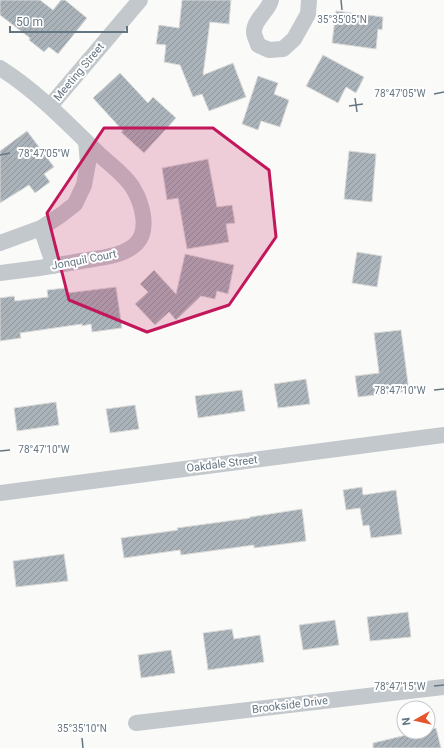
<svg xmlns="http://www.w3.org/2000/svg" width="444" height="748" font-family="Roboto,sans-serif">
<defs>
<pattern id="building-hatch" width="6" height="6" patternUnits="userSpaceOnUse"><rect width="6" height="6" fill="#aab3b9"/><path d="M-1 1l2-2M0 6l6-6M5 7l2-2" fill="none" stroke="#8e969c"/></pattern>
</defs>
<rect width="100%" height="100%" fill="#fafaf8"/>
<path fill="url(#building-hatch)" stroke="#dcdcda" d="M0 0H40L53 10 61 0H65L87 18 58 54 49 47 44 52 29 40 30 38 0 15Z
M182 0H231L229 24 210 22 203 75 233 63 246 97 209 111 202 94 193 97 180 65 164 62 166 45 156 44 159 25 179 28Z
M336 11 383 17 382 30 378 29 376 49 332 43Z
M323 55 364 77 356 93 346 87 338 103 306 86Z
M120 73 148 103 153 97 176 118 144 153 121 132 123 131 93 98Z
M258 76 278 83 274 94 289 100 280 127 261 121 258 130 242 124Z
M27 131 54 167 44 174 50 182 35 193 29 185 0 203V151Z
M349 151 376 154 372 202 344 199Z
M208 159 217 207 232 205 235 223 226 224 229 242 187 249 178 198 167 200 162 168Z
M357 252 382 256 377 287 352 283Z
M185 254 234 265 228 294 217 291 215 299 201 296 176 320 169 312 155 325 135 304 148 292 140 284 154 270 176 294Z
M116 287 122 328 92 332 91 324 82 326V324L20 333 21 338 0 341V298L14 296 15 301 48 297 47 290 66 288 67 293Z
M401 330 409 391 358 397 355 376 379 373 374 333Z
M306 379 310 404 278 408 274 384Z
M242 390 245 411 198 418 195 396Z
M56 402 59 425 17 431 14 408Z
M135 405 139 429 110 433 106 409Z
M362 487 363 495 396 490 402 534 371 538 369 525 363 526 360 508 346 510 343 490Z
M302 509 306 541 254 548V545L181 555 180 550 124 558 121 538 178 530 177 528 250 518V517Z
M64 554 68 581 16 587 13 561Z
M408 612 411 637 370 641 367 617Z
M335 620 339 645 303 650 299 625Z
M232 629 234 639 260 635 264 662 208 670 203 633Z
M171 650 175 673 141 678 138 655Z
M436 728 441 748H373V743L419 732H428V730Z"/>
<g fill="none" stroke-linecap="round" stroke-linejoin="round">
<path stroke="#c3c8cc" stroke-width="16" d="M271 0C268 12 254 19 254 32 254 36 257 41 258 45L269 50 283 49 294 39 308 14 309 0
M0 68C38 92 69 125 101 156 111 165 126 176 133 188 142 203 150 230 136 244 122 257 98 258 81 261 54 266 27 270 0 273
M50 106 140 0
M41 228 54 266
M0 243 41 228 61 215 75 204 84 185 88 163 86 141
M0 493 444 435
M136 723 444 687"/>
</g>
<path fill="#c2185b" fill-opacity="0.2" stroke="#c2185b" stroke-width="3" stroke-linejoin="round" d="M104 128H213L269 170 276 237 229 305 147 332 69 300 47 213Z"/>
<path fill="none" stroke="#657683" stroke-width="1.5" d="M341 0 342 10M434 94 444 92M355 98 357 112M349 106 363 104M0 155 10 153M434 390 444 389M0 451 10 450M434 686 444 685M82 738 83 748"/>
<g text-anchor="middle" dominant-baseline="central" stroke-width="4" stroke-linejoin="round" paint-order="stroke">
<g font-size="11" fill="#657683" stroke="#fff">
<text transform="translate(79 72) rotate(-50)">Meeting Street</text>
<text transform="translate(84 260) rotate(-11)">Jonquil Court</text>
<text transform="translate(222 464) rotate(-7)">Oakdale Street</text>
<text transform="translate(290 705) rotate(-7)">Brookside Drive</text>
</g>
</g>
<g font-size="10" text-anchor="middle" fill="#657683" stroke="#fff" stroke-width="4" stroke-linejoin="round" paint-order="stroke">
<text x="342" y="23">35°35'05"N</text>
<text x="400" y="97">78°47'05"W</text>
<text x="44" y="157">78°47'05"W</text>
<text x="400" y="394">78°47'10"W</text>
<text x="44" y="453">78°47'10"W</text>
<text x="400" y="690">78°47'15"W</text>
<text x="82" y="732">35°35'10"N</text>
</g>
<g transform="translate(416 720) rotate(262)"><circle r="19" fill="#ffffff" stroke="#c1c8cd"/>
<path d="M0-3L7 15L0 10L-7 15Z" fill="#e4572e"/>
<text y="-6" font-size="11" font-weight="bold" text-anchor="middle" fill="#657683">N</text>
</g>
<path d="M10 26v6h117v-6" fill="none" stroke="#657683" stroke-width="2"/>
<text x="16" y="26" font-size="12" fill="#657683" stroke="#ffffff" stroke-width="3" paint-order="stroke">50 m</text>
</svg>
